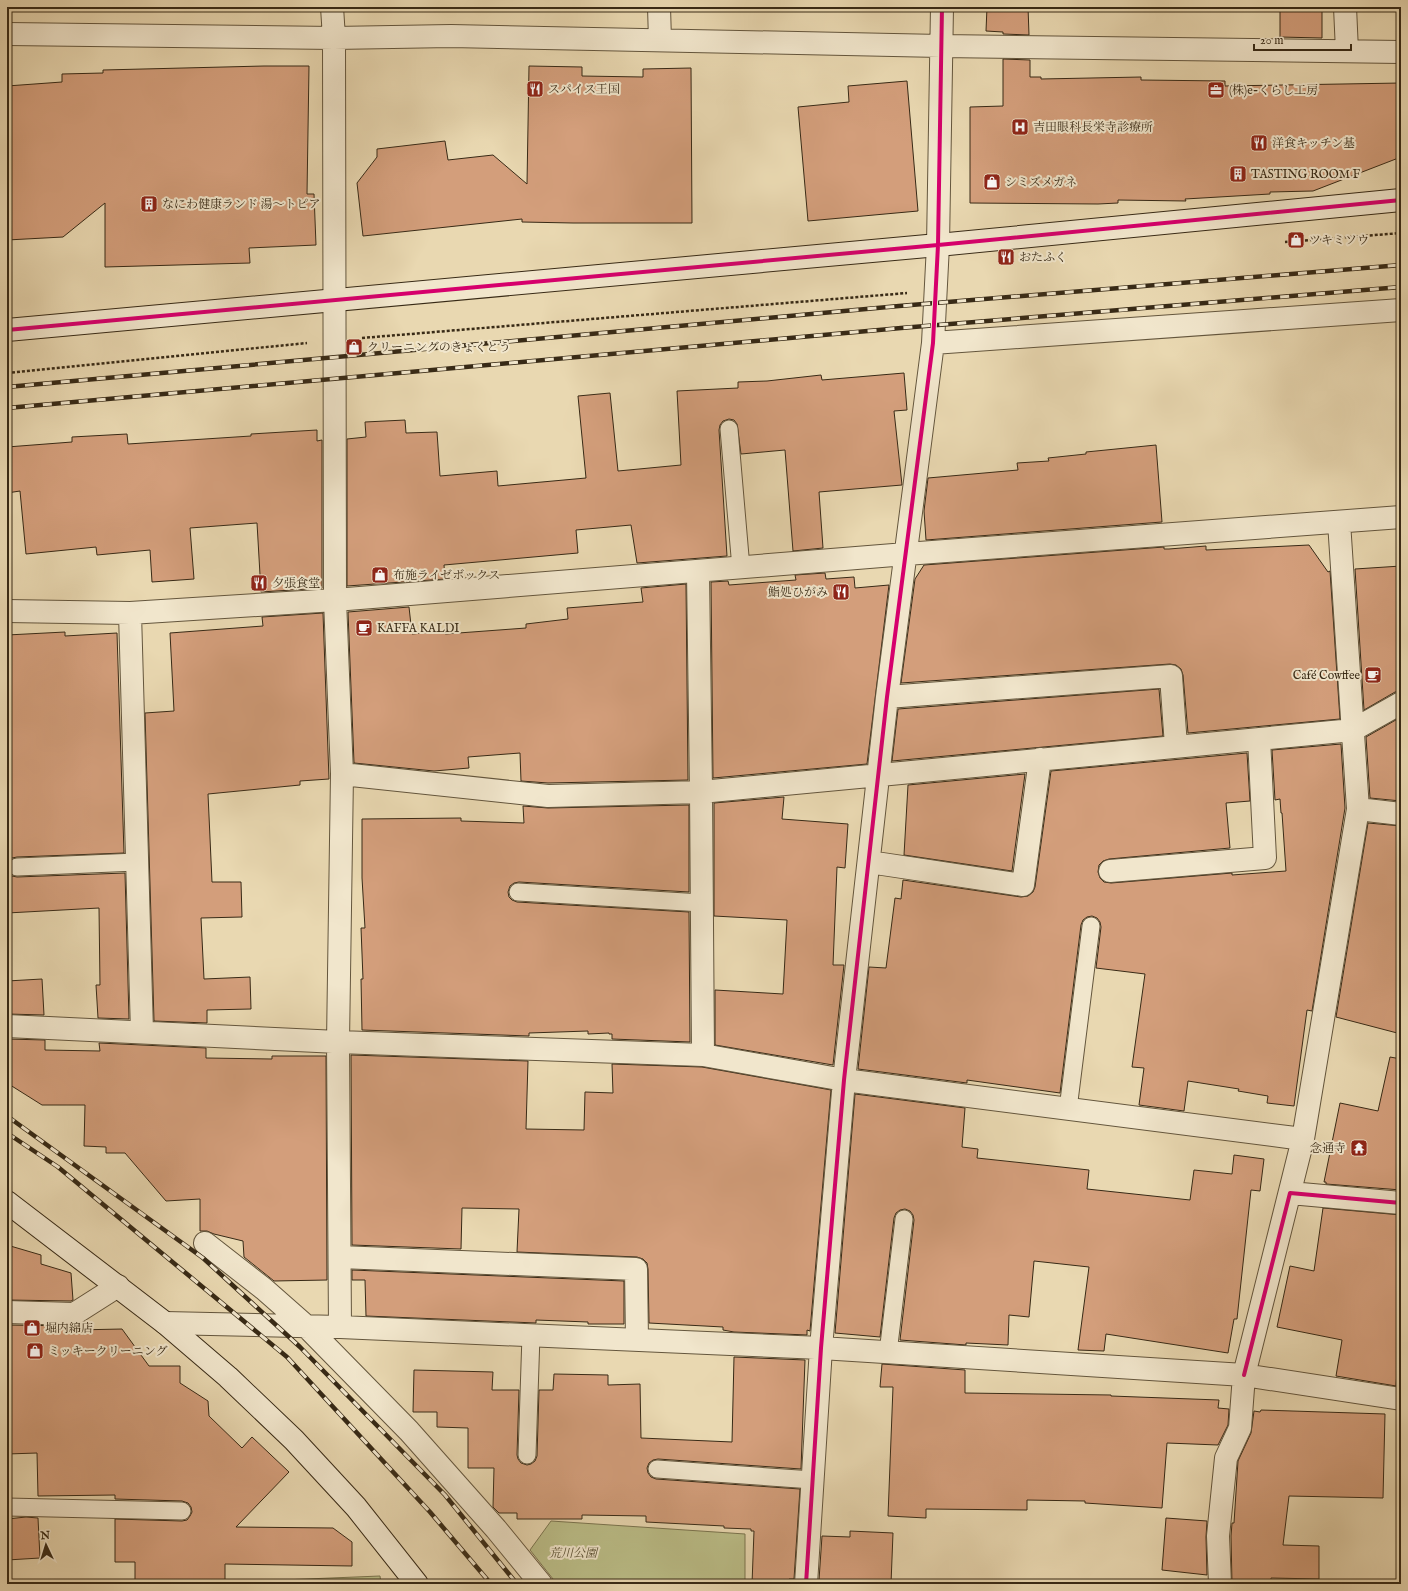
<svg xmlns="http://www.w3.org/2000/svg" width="1408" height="1591" font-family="'IM FELL English','Noto Serif JP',serif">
<rect width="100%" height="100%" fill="#e9d8b1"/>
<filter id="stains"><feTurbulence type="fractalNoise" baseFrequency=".005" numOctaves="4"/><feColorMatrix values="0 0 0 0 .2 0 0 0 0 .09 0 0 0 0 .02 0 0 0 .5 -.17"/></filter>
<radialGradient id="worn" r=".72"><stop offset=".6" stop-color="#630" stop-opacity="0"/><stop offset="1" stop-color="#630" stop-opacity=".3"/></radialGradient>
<path fill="#bbbe88" stroke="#7a744f" d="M551 1521 745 1534V1584H557L530 1550Z
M380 1576 381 1584H233V1582Z"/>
<path fill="#d39e7b" stroke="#382a16" d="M987 7H1028L1029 35 1003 34V32L986 31Z
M1280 7H1322V38L1280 37Z
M1003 59 1030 60V77H1041V79L1141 77V80L1225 81V86L1401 83V157L1313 191 1270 192V194L1185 199 1186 201 1118 200V203L1098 204 970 203V107L1003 106Z
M264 66H309L307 194H314L316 245 249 248 250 263 105 267V203L63 237 7 240V86L62 82V74L103 73V70Z
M529 66 582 67V76L643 77V69L691 68 692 223H573L522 222V219L363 236 357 183 377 157V149L445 141 448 160 493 155 527 184Z
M907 81 918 211 808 221 798 107 849 102 848 86Z
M904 373 907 410 894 411 902 485 819 492 823 548 793 551 785 450 741 454 737 424 734 420 729 419 723 421 720 425 719 430 727 556 637 563 631 525 576 530 578 553 444 565 445 579 347 586V439L366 437 365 422 405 420 406 433 437 432 440 476 497 471 498 486 586 478 578 396 610 393 618 471 681 465 677 391 738 388V382L767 381 821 375 822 380Z
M317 430V441L322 440V588L261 592 257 523 190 528 194 579 152 582 150 550 97 555 96 547 26 554 20 491 7 493V447L72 442V437L127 434 128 444 251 436V434Z
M1156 445 1162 522 926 540 924 511 928 478 1018 470 1017 463 1049 461 1048 458 1086 454V452Z
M1309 545 1328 572 1330 571 1340 719 1188 733 1183 675 1181 669 1176 665 1170 664 901 683 915 579 924 565 1164 547V549H1169L1206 546V550Z
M1401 566V691L1395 692 1364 710 1355 569Z
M825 573 826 579 854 577 855 588 889 585 867 764 713 778 711 582 728 581 729 585 796 580 795 575Z
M686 584 688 780 548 783 521 781 520 753 468 757 469 768 434 771 354 763 348 612 409 607 412 634 445 631V634L526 628V624L568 619 567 608 643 602 641 588Z
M323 613 329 779 300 781V785L208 794 212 882H241L242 917 201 918 204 979 250 977 251 1009 207 1010V1023L154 1021 145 713 174 711 170 633 263 626 262 617Z
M65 632V636L117 633 124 853 17 857 12 858 8 862 7 868 8 872 12 876 17 877 125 873 129 1019 98 1018 96 985H100L99 908 7 913V635Z
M1159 689 1163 736 892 761 898 709Z
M1401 717V801L1370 798 1366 737Z
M1341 744 1345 808 1312 1011 1307 1010 1294 1106 1267 1103 1268 1096 1238 1091 1239 1089 1188 1081 1184 1111 1139 1105 1144 1068 1132 1067 1145 974 1096 968 1101 927 1100 922 1097 918 1092 916 1087 917 1083 920 1081 925 1060 1093 967 1080V1083L858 1069 869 967 886 968 895 898 901 899 903 880 1021 897 1028 896 1033 892 1035 887 1051 771 1247 753 1250 801 1226 803 1230 848 1109 859 1103 861 1099 865 1098 872 1100 878 1104 882 1111 883 1232 873V875L1286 871 1282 813H1281L1280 799 1275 800 1272 750Z
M1025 774 1012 871 904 855 908 785Z
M784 797 782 819 848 824 845 868 837 867 833 965H844L833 1065 715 1045V990L783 994 787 920 714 916V803Z
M689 805V892L519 882 514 883 510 886 508 892 509 897 512 900 517 902 689 912 690 1042 612 1039V1034H609V1033L588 1034V1031L529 1033V1036L362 1030 361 979H363L361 928H365L362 878V819L461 818V821L524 823 523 806 548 808Z
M1368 823 1401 826V1034L1336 1017Z
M42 979 44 1015 7 1014V981Z
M7 1039 45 1040V1050L100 1051 99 1043 206 1048V1058L272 1059V1056H326L327 1280 274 1281 244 1257 243 1241 214 1234 207 1231H200V1199L166 1201 125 1153H106V1147L84 1146 85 1105H42L7 1083Z
M351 1055 528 1061 526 1129 584 1130 585 1092 613 1093 612 1064 702 1067 831 1090 810 1331 807 1330V1335L734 1332 723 1330V1327L649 1323 648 1269 647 1263 643 1259 637 1257 517 1252 519 1209 462 1208 461 1249 352 1245Z
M1390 1057 1401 1059V1190L1326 1184V1182H1324L1340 1103 1378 1111Z
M855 1094 965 1108 962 1147 978 1149 977 1158 1089 1170 1087 1189 1190 1200 1194 1170 1232 1174 1234 1155 1264 1159 1260 1191 1251 1190 1237 1319H1234L1228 1353 1106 1334 1104 1351 1078 1350 1089 1267 1034 1261 1029 1317 1009 1315 1008 1345 966 1343V1345L900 1340 914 1220 913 1215 910 1211 905 1209 900 1210 896 1213 894 1218 880 1337 835 1333Z
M1323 1208 1401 1215V1311L1396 1386 1336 1376 1342 1340 1277 1327 1290 1266 1314 1271Z
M7 1245 41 1255V1264L71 1273 73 1300 71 1301 7 1300Z
M352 1270 624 1281V1324H588V1322L536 1320V1323L366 1316 365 1280H352Z
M7 1325 75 1326V1330L122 1329 149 1366H180V1383L208 1401 209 1416 242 1448 252 1437 289 1472 236 1527 333 1528 352 1542V1566L225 1564V1584H135V1562H115V1519L182 1521 187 1520 190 1516 192 1512 191 1507 188 1503 182 1501 115 1499V1495L38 1496 37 1453 7 1454Z
M734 1357 805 1360 801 1469 658 1459 653 1460 649 1463 647 1468 648 1473 651 1477 656 1479 800 1489 794 1579H789V1584H752L754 1531H751V1529L724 1528V1526L646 1522V1516L582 1515V1519H517V1513H499L493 1507 494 1468H468V1428L437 1427V1412H413L414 1370 493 1372 492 1390H519L517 1455 518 1459 521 1463 527 1465 531 1464 535 1461 537 1456 539 1390H553L554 1374 608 1375V1385L640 1384 641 1438 732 1442Z
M882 1364 965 1370V1393L1111 1395V1396L1219 1400 1218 1408 1229 1409 1228 1425 1218 1445 1167 1443 1162 1508 1085 1503V1501L1027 1500V1510L926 1509V1518L888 1516 893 1387H880Z
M1261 1410 1385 1414 1383 1498 1289 1496 1283 1545 1319 1546V1579L1271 1578V1584H1232L1231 1536 1232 1523H1234L1238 1461 1251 1433 1254 1411 1260 1412Z
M26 1517 38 1518 40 1558 7 1560V1519Z
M1166 1518 1207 1521 1206 1537 1207 1575 1162 1570Z
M850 1531 893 1533 891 1584H848V1581L819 1580 822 1536 850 1537Z"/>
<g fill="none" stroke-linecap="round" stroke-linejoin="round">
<g stroke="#64563d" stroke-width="19">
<path id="lane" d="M729 429 741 568
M17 867 137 862
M518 892 702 903
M1068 1109 1091 926
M888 1353 904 1219
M527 1455 531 1335
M657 1469 813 1480
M7 1507 182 1511"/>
</g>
<g stroke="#64563d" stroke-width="24">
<path id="street" d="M332 7 334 38 335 600 342 774 338 1042 340 1327
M659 7 660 40
M1345 7 1347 51
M7 34 334 38 451 36 941 46 1401 52
M933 343 1401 310
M698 572 701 792 703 1055
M7 611 130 613 335 600 906 554 1401 517
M130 613 142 1032
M887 697 1171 676 1176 746
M342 774 548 796 701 792 1353 730 1401 703
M1358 809 1401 814
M869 862 1023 885 1040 759
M1110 871 1265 858 1259 739
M7 1026 338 1042 703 1055 844 1080 1303 1139
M1290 1193 1401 1203
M205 1243 264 1289 306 1326 409 1431 496 1529 541 1584
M340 1257 636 1269 637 1340
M7 1312 74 1314 118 1286
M165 1323 340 1327 821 1348 1244 1375 1401 1399
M806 1584 821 1348 844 1080 887 697 933 343 938 245 942 7
M1220 1584 1218 1536 1226 1458 1240 1428 1244 1375 1303 1139 1358 809 1339 522"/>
</g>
<g stroke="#382a16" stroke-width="24">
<path id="secondary" d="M7 330 938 245 1401 200
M7 1202 165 1323 228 1377 294 1440 356 1507 417 1584"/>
</g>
<path stroke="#382a16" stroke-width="2.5" stroke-dasharray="3 2" stroke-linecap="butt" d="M1285 242 1401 233
M362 338 907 293
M7 373 307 343"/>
<use href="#lane" stroke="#f1e6cc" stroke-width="17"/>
<use href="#street" stroke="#f1e6cc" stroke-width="22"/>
<use href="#secondary" stroke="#f1e6cc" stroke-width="22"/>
<g stroke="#382a16" stroke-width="4.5">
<path id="rail" d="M7 387 899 306 1401 265
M7 408 901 328 1401 287
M7 1116 203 1258 300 1347 445 1495 517 1584
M7 1133 58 1167 287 1357 430 1512 491 1584"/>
</g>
<use href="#rail" stroke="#f1e6cc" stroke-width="3" stroke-dasharray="9" stroke-linecap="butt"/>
<g stroke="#f1e6cc" stroke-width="6">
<path id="cycleway" d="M7 330 938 245 1401 200
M1244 1375 1290 1193 1401 1203
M806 1584 821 1348 844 1080 887 697 933 343 938 245 942 7"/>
</g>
<use href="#cycleway" stroke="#d6006c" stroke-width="4"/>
</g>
<defs>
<g id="restaurant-square" transform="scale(0.9)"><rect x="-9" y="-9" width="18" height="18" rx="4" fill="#8f2418" stroke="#f1e6cc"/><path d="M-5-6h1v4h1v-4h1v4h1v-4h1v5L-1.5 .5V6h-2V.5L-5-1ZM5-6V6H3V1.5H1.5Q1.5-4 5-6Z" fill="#fff"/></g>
<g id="office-square" transform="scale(0.9)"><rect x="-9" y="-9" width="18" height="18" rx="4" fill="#8f2418" stroke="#f1e6cc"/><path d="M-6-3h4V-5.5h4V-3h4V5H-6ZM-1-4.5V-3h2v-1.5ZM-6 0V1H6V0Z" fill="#fff"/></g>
<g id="hospital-square" transform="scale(0.9)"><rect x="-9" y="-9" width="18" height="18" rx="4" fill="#8f2418" stroke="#f1e6cc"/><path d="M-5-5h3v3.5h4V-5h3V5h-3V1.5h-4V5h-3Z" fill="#fff"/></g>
<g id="building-square" transform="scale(0.9)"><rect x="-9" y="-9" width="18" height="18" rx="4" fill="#8f2418" stroke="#f1e6cc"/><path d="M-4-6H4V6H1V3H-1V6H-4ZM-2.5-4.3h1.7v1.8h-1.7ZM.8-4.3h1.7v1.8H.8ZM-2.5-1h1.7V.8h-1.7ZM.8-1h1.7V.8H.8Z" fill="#fff"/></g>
<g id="shop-square" transform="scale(0.9)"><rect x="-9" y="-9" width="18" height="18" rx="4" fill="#8f2418" stroke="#f1e6cc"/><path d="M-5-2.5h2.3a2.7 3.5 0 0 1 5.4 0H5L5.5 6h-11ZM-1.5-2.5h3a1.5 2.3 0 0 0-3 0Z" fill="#fff"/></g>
<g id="cafe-square" transform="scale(0.9)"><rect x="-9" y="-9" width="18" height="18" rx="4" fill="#8f2418" stroke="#f1e6cc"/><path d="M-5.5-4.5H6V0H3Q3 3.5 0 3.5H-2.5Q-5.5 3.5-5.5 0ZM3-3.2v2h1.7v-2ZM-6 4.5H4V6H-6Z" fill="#fff"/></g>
<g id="temple-square" transform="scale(0.9)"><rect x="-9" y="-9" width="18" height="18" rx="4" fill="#8f2418" stroke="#f1e6cc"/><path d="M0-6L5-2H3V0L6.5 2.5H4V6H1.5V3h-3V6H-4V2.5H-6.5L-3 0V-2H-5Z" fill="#fff"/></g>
</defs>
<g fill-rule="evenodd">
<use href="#restaurant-square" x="535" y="89"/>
<use href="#office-square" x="1216" y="90"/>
<use href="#hospital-square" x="1020" y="127"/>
<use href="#restaurant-square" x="1259" y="143"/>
<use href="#building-square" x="1238" y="174"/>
<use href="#shop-square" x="992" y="182"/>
<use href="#building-square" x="149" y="204"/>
<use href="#shop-square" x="1296" y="240"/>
<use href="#restaurant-square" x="1006" y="257"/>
<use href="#shop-square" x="354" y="347"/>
<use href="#shop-square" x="380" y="575"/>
<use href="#restaurant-square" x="259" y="583"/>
<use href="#restaurant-square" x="841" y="592"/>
<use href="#cafe-square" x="364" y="628"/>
<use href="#cafe-square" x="1373" y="675"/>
<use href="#temple-square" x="1359" y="1148"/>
<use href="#shop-square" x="32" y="1328"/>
<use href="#shop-square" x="35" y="1351"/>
</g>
<g text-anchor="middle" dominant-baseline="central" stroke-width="4" stroke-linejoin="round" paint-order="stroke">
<g font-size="12" fill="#382a16" stroke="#f1e6cc" text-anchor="start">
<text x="548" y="89">スパイス王国</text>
<text x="1229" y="90">(株)e-くらし工房</text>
<text x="1033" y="127">吉田眼科長栄寺診療所</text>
<text x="1272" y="143">洋食キッチン基</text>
<text x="1251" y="174">TASTING ROOM F</text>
<text x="1005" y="182">シミズメガネ</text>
<text x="162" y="204">なにわ健康ランド 湯～トピア</text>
<text x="1309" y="240">ツキミソウ</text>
<text x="1019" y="257">おたふく</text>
<text x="367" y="347">クリーニングのきょくとう</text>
<text x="393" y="575">布施ライゼボックス</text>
<text x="272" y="583">夕張食堂</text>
<text x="828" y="592" text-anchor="end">鮨処ひがみ</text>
<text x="377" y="628">KAFFA KALDI</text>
<text x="1360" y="675" text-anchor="end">Café Cowffee</text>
<text x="1346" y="1148" text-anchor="end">念通寺</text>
<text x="45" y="1328">堀内綿店</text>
<text x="48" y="1351">ミッキークリーニング</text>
</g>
<g font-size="12" font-style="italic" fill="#594f32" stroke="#f1e6cc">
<text x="573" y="1553">荒川公園</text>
</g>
</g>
<rect width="1408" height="1591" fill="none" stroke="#e9d8b1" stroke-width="24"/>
<rect x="8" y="8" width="1392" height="1575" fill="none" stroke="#382a16" stroke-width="2"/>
<rect x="12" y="12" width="1384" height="1567" fill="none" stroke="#382a16"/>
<g transform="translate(46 1545) rotate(356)" stroke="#f1e6cc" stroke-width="3" paint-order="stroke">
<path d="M0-3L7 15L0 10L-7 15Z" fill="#382a16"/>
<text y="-6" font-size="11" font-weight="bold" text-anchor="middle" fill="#382a16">N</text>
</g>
<path d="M1254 44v6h97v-6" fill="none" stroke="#382a16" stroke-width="2"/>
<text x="1260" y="44" font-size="12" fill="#382a16" stroke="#f1e6cc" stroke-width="3" paint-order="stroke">20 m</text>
<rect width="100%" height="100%" filter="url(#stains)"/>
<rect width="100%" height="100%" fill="url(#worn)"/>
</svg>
